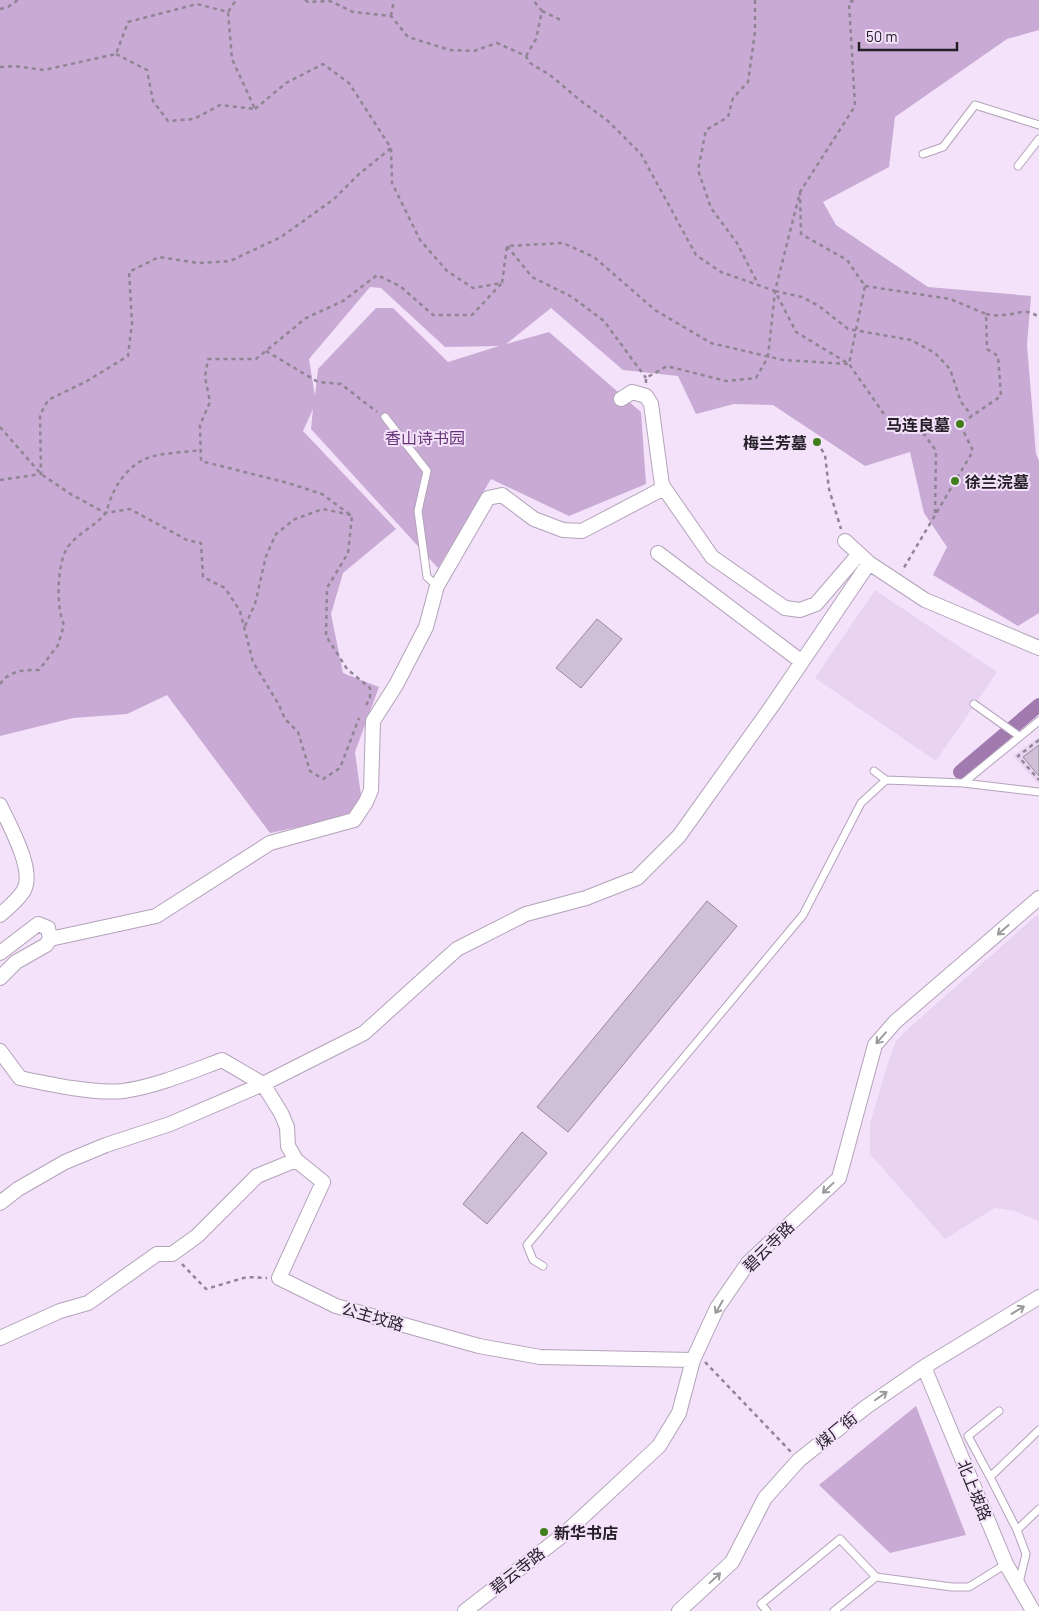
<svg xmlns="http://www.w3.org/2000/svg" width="1039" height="1611" font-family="Barlow,'Noto Sans SC',sans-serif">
<rect width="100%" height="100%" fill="#f3e2fa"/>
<path fill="#e8d3f1" d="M875 590 997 672 936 761 815 678Z
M1039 737V785L1013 756Z
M1037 915 1039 917V1221L1015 1211 995 1208 945 1239 870 1154V1124L886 1069 896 1041 909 1028Z"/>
<path fill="#c8aad4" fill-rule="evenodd" d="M0 0H1039V30L1007 39 895 117 889 167 823 202 836 225 928 287 1031 296 1027 345 1036 454 1039 461V613L1018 626 933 575 947 547 924 513 910 452 865 466 773 405 734 404 696 414 678 376 623 370 551 308 506 344 549 332 641 412 646 484 569 516 491 479 438 568 311 429 313 409 303 431 396 529 343 573 331 614 343 673 379 687 355 752 362 803 350 816 270 833 167 695 127 714 73 718 0 736ZM370 287 381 288 445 347 499 346 448 362 393 308H376L318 369 315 396 309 359Z
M916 1406 966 1535 890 1553 819 1485Z"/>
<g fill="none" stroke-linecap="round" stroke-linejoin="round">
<path stroke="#a17aaf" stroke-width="14" d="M960 772 1039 705"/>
</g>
<path fill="#d0c0d7" stroke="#97889d" d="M597 619 622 639 581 688 556 668Z
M1039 745V776L1023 757Z
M707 901 737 926 568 1132 537 1107Z
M522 1132 547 1153 487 1224 463 1204Z"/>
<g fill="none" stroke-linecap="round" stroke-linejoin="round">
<g stroke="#b3a3b9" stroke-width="9">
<path id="lane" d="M923 154 943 147 975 105 1039 125
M1018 166 1039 139
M385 417 427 471 418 511 427 577 437 586
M974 704 1019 736
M874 771 886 780
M963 783 1039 792
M543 1266 533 1260 527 1245 803 915 861 803 886 780 963 783 1039 721
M999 1411 968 1436 990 1477 1039 1430
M990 1477 1017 1530
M1019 1583 1026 1554 1017 1530 1039 1509
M767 1611 761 1604 840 1539 876 1577 952 1587H969L1006 1564
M834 1611 876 1577"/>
</g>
<g stroke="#b3a3b9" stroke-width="16">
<path id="street" d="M621 399 632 392 646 396 651 404 662 485 712 557 785 608 800 610 816 604 859 554
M845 541 869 563 925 600 1039 648
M658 553 802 662
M0 805C9 825 35 869 24 890 19 899 8 908 0 915
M50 939 156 916 270 843 354 820 366 802 371 790 373 721 396 685 426 627 437 586 488 498 502 495 534 519 563 530 582 531 664 488
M0 953 38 924 48 928 50 939 46 945 16 962 0 978
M0 1051 20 1078C48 1084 94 1094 123 1091 157 1086 190 1072 222 1060L263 1084 281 1113 287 1127 288 1146 296 1160 323 1182 279 1278 336 1306 479 1346 540 1357 693 1360
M0 1203 18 1189 65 1162 106 1145 170 1124 263 1084 364 1033 457 949 526 914 586 898 637 878 679 836 772 706 869 563
M0 1338 60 1311 88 1303 157 1254H172L197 1236 257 1176 296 1160
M924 1367 1006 1564 1033 1611
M465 1611 563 1535 659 1446 679 1413 693 1360 717 1308 748 1263 839 1178 875 1045 895 1022 1039 898
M679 1611 732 1562 765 1498 799 1460 866 1407 924 1367 1039 1297"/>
</g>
<path stroke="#908495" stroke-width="2.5" stroke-dasharray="4 4" stroke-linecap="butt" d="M305 0 308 2 330 1 353 12 391 16 408 37 450 50 474 51 497 43 526 56 530 63 550 75 581 101 608 121 641 154 696 255 721 272 775 291 796 332 849 364 886 417 925 435 936 451 935 516
M755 0V32L748 82 733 98 728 117 706 130 698 170 711 208 737 243 758 284
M0 9 8 7 18 0
M542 11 563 21
M391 16 394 0
M116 54 147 70 153 101 168 121 194 119 220 105 255 109 232 59 228 12
M526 56 536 39 542 11 533 0
M0 67 14 66 44 70 116 54 128 22 197 4 228 12 236 0
M255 109 286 83 323 64 349 83 391 148 392 183 420 240 447 271 473 288 502 283 507 246 563 243 594 257 655 310 711 343 783 360 849 364 865 286 847 260 801 234 800 192
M507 246 532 277 572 297 604 321 646 378
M865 286 950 299 986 314 987 349 998 356 1001 396 960 424 973 451 902 571
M775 291 802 297 819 306 848 329 911 340 935 353 950 369 961 402 972 416
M986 314C991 315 997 316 1003 315 1016 315 1028 306 1039 318
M266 351 318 382 341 384 377 412
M646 383V378L667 366 726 381 756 378 768 357 775 291 800 192 855 106 849 2 858 0
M0 427 41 474 69 493 105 513 130 509 187 540 201 543 203 577 225 588 240 611 253 662 279 705 285 719 298 732 310 771 323 779 340 768 359 718
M817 442 825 455 829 489 841 529
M0 480 41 474 40 415 48 400 87 381 128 356 132 323 129 272 159 257 198 263 230 261 281 237 334 199 358 175 391 148
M245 626 255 604 266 556 276 534 295 519 323 509 351 515
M0 684C10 670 24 670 39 670L58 645 64 625C56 607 57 568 66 550 74 535 97 525 105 514 108 509 109 501 112 496 116 484 129 467 141 461 157 452 182 453 201 450
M366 705 370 698V688L347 669 326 636 327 588 348 553 352 516 322 494 288 483 201 461 200 425 210 402 205 377 208 359H256L306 318 343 301 377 275 400 286 433 315H472L502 283
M1039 740 1018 756 1039 780
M182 1264 206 1289 247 1277 267 1278
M705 1362 791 1452"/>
<use href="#lane" stroke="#fff" stroke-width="7"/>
<use href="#street" stroke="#fff" stroke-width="14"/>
</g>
<defs><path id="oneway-shaft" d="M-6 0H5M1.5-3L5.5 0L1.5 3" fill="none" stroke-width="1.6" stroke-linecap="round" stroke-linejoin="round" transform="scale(1.25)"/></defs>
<g stroke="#9d9a9e">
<use href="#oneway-shaft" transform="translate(1003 930) rotate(139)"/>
<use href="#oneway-shaft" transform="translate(881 1038) rotate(131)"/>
<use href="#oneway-shaft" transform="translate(828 1188) rotate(137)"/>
<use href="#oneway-shaft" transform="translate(719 1307) rotate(120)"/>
<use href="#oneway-shaft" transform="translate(1018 1310) rotate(-31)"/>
<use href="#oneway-shaft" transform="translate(881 1396) rotate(-35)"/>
<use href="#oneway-shaft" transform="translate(715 1578) rotate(-43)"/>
</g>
<g fill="#407e1b" stroke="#f3e2fa" stroke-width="2">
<circle cx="960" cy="424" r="5"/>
<circle cx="817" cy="442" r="5"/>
<circle cx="955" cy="481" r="5"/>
<circle cx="544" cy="1532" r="5"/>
</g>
<g text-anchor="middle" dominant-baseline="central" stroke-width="4" stroke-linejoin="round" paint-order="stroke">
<g font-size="16" font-weight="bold" fill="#251f28" stroke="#f3e2fa" text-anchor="end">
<text x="950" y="424">马连良墓</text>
<text x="807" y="442">梅兰芳墓</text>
<text x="965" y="481" text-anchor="start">徐兰浣墓</text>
<text x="554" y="1532" text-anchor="start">新华书店</text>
</g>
<g font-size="16" fill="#653477" stroke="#f3e2fa">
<text x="425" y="437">香山诗书园</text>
</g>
<g font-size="16" fill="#251f28" stroke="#f3e2fa">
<text transform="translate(768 1246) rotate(-45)">碧云寺路</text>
<text transform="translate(373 1316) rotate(16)">公主坟路</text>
<text transform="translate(836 1430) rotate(-39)">煤厂街</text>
<text transform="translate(975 1490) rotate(68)">北上坡路</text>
<text transform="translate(517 1570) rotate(-38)">碧云寺路</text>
</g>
</g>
<path d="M859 42v8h98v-8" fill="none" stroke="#251f28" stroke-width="2.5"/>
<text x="866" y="42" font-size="15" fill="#251f28" stroke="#f3e2fa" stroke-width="4" paint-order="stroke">50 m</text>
</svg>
